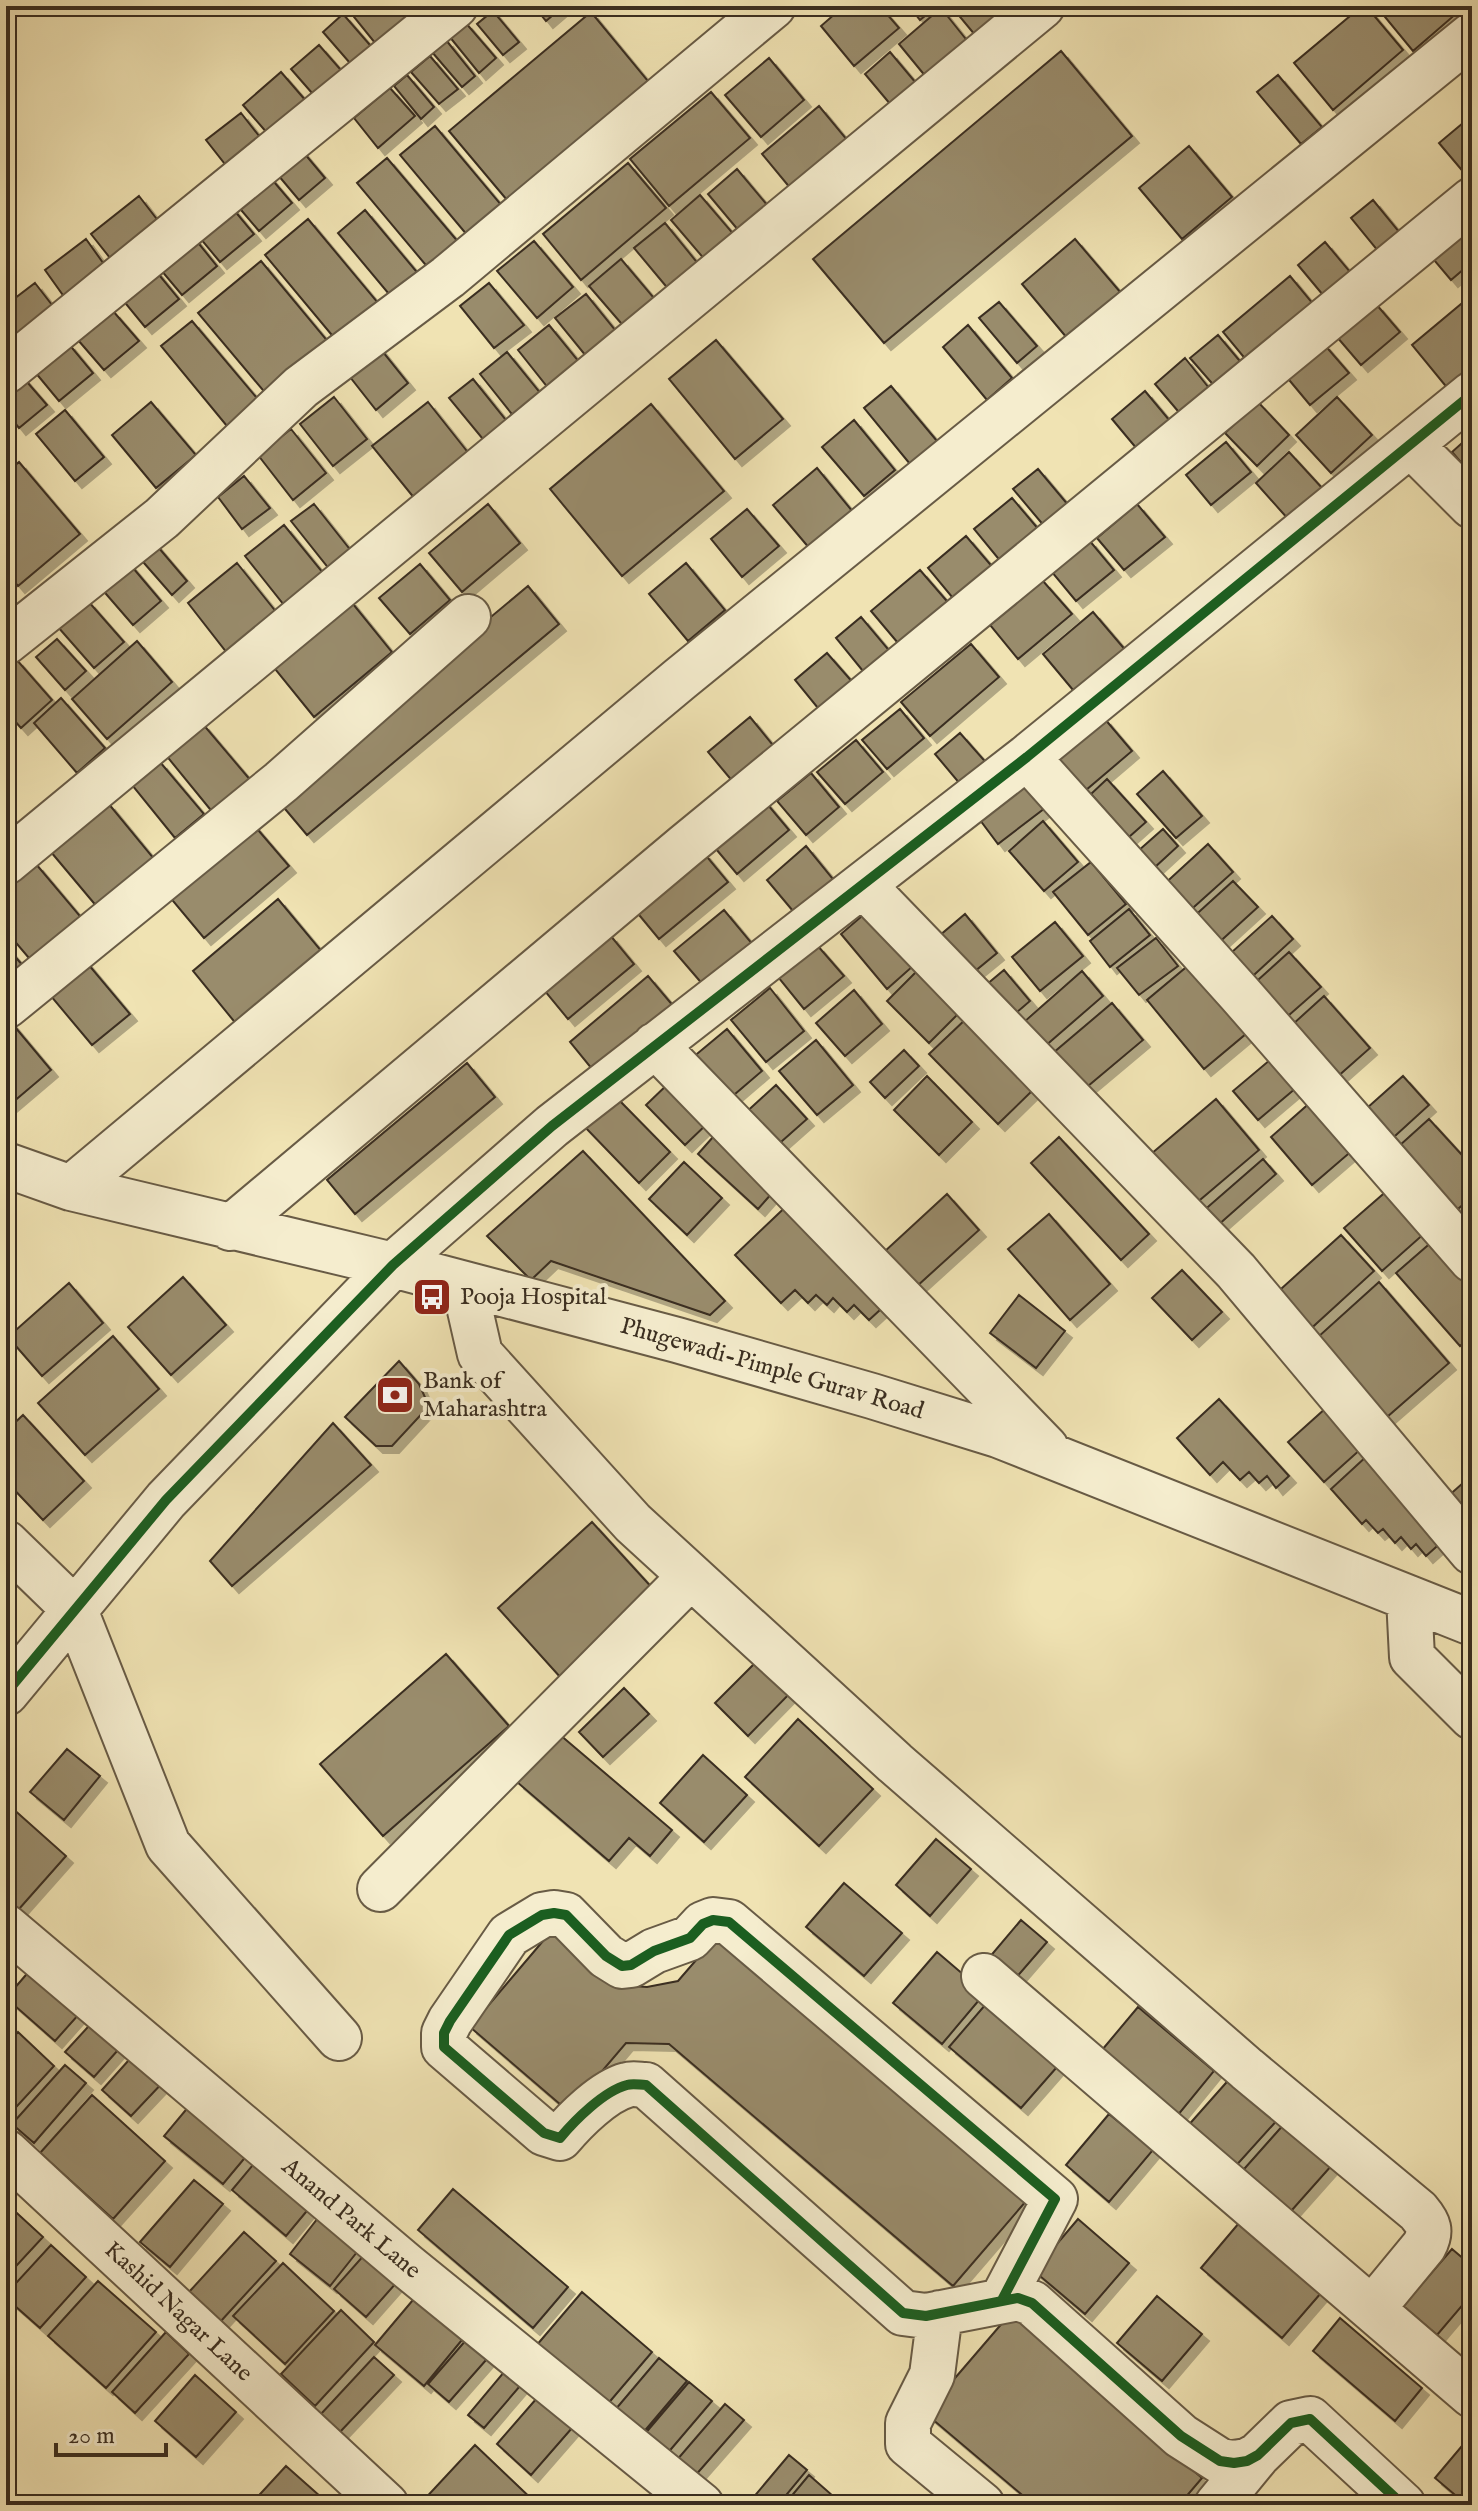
<svg xmlns="http://www.w3.org/2000/svg" width="1478" height="2511" font-family="'IM FELL English',serif">
<defs>
<filter id="shadow"><feDropShadow dx="7" dy="7" stdDeviation="0" flood-color="#0004"/></filter>
</defs>
<rect width="100%" height="100%" fill="#f0e3b3"/>
<filter id="stains"><feTurbulence type="fractalNoise" baseFrequency=".0025" numOctaves="4"/><feColorMatrix values="0 0 0 0 .2 0 0 0 0 .09 0 0 0 0 .02 0 0 0 .5 -.17"/></filter>
<radialGradient id="worn" r=".72"><stop offset=".6" stop-color="#630" stop-opacity="0"/><stop offset="1" stop-color="#630" stop-opacity=".3"/></radialGradient>
<path fill="#998c6c" stroke="#3a2e20" stroke-width="2" filter="url(#shadow)" d="M368 6H420L384 54 354 17Z
M534 6H558L560 9 546 21Z
M844 6H880L899 28 854 66 821 26Z
M909 6H937L920 20Z
M951 6H994L1010 26 985 47Z
M1362 6H1366L1403 50 1333 110 1294 63Z
M1376 6H1451L1457 13 1413 51Z
M941 8 973 48 931 83 899 44Z
M493 11 519 42 503 55 477 24Z
M591 12 648 81 507 200 449 131Z
M343 14 376 52 356 70 323 32Z
M465 22 496 58 479 73 449 36Z
M446 40 475 76 462 87 432 52Z
M319 45 347 77 319 101 291 69Z
M1061 51 1132 136 884 343 813 259Z
M890 52 921 89 896 111 865 74Z
M430 56 458 89 439 104 411 72Z
M769 58 804 100 761 137 725 95Z
M281 72 313 109 274 141 243 105Z
M407 75 434 107 421 119 394 86Z
M1278 75 1322 127 1301 144 1257 92Z
M390 88 415 116 378 148 354 118Z
M711 92 750 138 669 206 630 159Z
M819 106 853 147 796 195 762 154Z
M241 113 267 146 232 173 206 140Z
M1469 118 1472 122 1471 181 1439 143Z
M435 126 508 213 473 242 400 155Z
M1189 146 1232 197 1182 239 1139 188Z
M299 147 325 178 299 200 273 169Z
M387 158 465 250 435 276 357 183Z
M628 163 666 208 581 280 543 234Z
M737 169 773 212 744 237 708 194Z
M269 176 292 203 259 231 236 204Z
M700 195 736 237 706 261 671 220Z
M139 196 166 231 118 268 91 234Z
M1373 200 1405 239 1383 257 1351 218Z
M229 204 254 234 220 262 195 232Z
M365 210 426 283 399 306 338 233Z
M308 219 384 310 341 346 265 255Z
M665 223 700 266 670 291 634 248Z
M1472 229V262L1451 280 1434 260Z
M191 234 217 266 182 295 155 263Z
M86 239 111 274 70 305 45 270Z
M1075 239 1121 293 1067 338 1022 284Z
M534 241 573 287 537 318 497 271Z
M1325 242 1351 273 1323 295 1298 265Z
M621 259 659 304 627 330 589 286Z
M261 261 335 350 273 402 198 313Z
M151 265 179 299 145 327 117 293Z
M1290 276 1319 311 1252 367 1223 332Z
M35 283 59 314 20 345 6 328V305Z
M489 283 524 325 494 348 460 306Z
M586 294 616 331 586 356 555 318Z
M1467 299 1472 306V370L1449 390 1412 345Z
M999 302 1037 346 1017 363 979 318Z
M1376 304 1400 332 1361 365 1337 337Z
M113 311 139 341 104 370 78 340Z
M192 321 267 410 236 437 161 346Z
M549 325 580 363 549 389 518 350Z
M968 325 1012 378 987 400 943 347Z
M1218 335 1244 366 1217 389 1190 358Z
M371 337 408 383 376 410 339 363Z
M716 340 783 419 735 459 669 379Z
M68 343 93 373 59 401 35 372Z
M1323 343 1349 373 1310 405 1285 375Z
M507 352 542 395 515 418 480 374Z
M1185 358 1213 393 1183 417 1155 384Z
M21 375 47 405 19 428 6 412V388Z
M473 379 510 425 487 444 449 398Z
M891 386 937 441 910 464 864 408Z
M1145 391 1175 427 1142 455 1112 419Z
M334 397 367 439 333 466 300 424Z
M1337 397 1372 435 1331 473 1296 435Z
M151 402 196 455 156 488 112 435Z
M428 402 470 455 415 499 372 446Z
M1258 402 1289 435 1257 466 1225 433Z
M651 404 724 491 622 576 550 489Z
M65 410 104 457 75 481 36 434Z
M854 420 895 470 864 496 822 447Z
M291 429 326 473 293 500 258 455Z
M1472 434V475L1452 452Z
M1226 442 1251 472 1211 505 1186 475Z
M1289 452 1323 489 1289 520 1256 483Z
M19 462 80 534 18 586 6 572V473Z
M817 468 853 512 810 549 773 505Z
M1038 469 1069 506 1045 527 1013 489Z
M244 476 270 508 242 529 218 497Z
M1012 498 1040 531 1002 563 974 529Z
M314 504 352 552 330 570 291 521Z
M488 504 520 543 462 592 429 553Z
M1137 504 1165 537 1124 570 1097 538Z
M747 509 779 546 742 577 711 539Z
M284 525 328 579 288 610 245 556Z
M966 536 995 570 957 603 928 568Z
M1089 540 1114 570 1076 601 1051 571Z
M153 541 187 581 172 595 137 555Z
M128 562 161 601 133 625 100 587Z
M237 563 281 618 231 658 188 603Z
M686 563 725 610 688 641 649 594Z
M420 564 450 600 410 634 379 598Z
M920 570 952 607 903 649 871 611Z
M1043 581 1072 614 1018 659 990 625Z
M528 586 559 624 307 835 275 797Z
M349 599 392 652 314 717 271 664Z
M88 601 124 642 94 668 58 627Z
M1093 612 1133 659 1083 702 1043 654Z
M861 617 893 655 867 676 836 638Z
M57 639 86 671 65 690 36 657Z
M137 641 172 682 107 739 72 699Z
M971 644 999 677 930 736 901 702Z
M827 653 855 685 822 713 795 680Z
M16 659 52 700 21 728 6 711V667Z
M61 698 105 748 77 773 34 723Z
M900 709 924 738 887 769 862 740Z
M750 717 781 755 739 789 708 752Z
M1104 718 1132 751 1079 796 1051 763Z
M202 723 252 782 214 814 165 754Z
M960 733 997 775 971 797 935 754Z
M856 740 883 772 845 804 817 772Z
M160 762 204 814 175 838 132 785Z
M1163 771 1202 816 1176 838 1137 794Z
M811 773 839 807 806 835 777 801Z
M1027 777 1049 805 998 844 977 816Z
M1107 779 1146 822 1129 837 1091 794Z
M763 799 789 830 737 874 711 843Z
M108 803 155 860 98 908 51 852Z
M1043 821 1078 862 1044 891 1009 851Z
M253 824 289 866 204 938 168 895Z
M1163 829 1178 846 1154 868 1138 851Z
M1208 844 1233 872 1185 915 1160 888Z
M806 846 837 884 798 917 767 880Z
M703 852 728 882 659 939 635 910Z
M1091 862 1126 904 1088 935 1053 892Z
M36 864 85 922 34 964 6 931V889Z
M1233 881 1258 907 1214 947 1190 920Z
M278 899 328 959 242 1031 193 971Z
M876 904 922 958 887 989 841 934Z
M1129 909 1150 935 1110 967 1090 941Z
M724 910 754 946 705 987 674 951Z
M965 914 997 953 963 981 932 942Z
M1272 916 1293 939 1243 985 1222 961Z
M1055 922 1083 956 1040 991 1012 957Z
M610 935 634 964 568 1019 544 990Z
M1156 938 1178 966 1139 995 1117 968Z
M817 945 844 976 804 1009 778 977Z
M6 946 24 967 6 982Z
M1289 952 1321 987 1280 1023 1249 988Z
M83 958 130 1014 92 1045 45 989Z
M1190 964 1247 1033 1204 1069 1147 1000Z
M920 968 962 1010 929 1043 887 1001Z
M1004 970 1030 1001 995 1031 968 1000Z
M1082 971 1103 996 1029 1060 1008 1036Z
M648 976 680 1014 601 1080 570 1042Z
M770 988 804 1031 766 1062 731 1020Z
M854 990 882 1024 845 1056 816 1023Z
M1324 996 1370 1048 1328 1085 1282 1034Z
M1112 1003 1143 1040 1063 1107 1033 1070Z
M967 1018 1035 1088 998 1124 929 1054Z
M10 1021 51 1070 6 1108V1024Z
M727 1029 762 1071 728 1100 692 1058Z
M816 1040 853 1085 817 1115 779 1071Z
M904 1050 919 1066 885 1098 870 1082Z
M1277 1054 1302 1083 1258 1120 1233 1091Z
M467 1063 495 1097 355 1214 327 1180Z
M927 1076 972 1122 939 1155 894 1110Z
M1403 1076 1429 1105 1384 1146 1358 1116Z
M671 1081 710 1121 685 1145 646 1105Z
M776 1085 807 1119 773 1149 743 1115Z
M614 1095 670 1152 639 1183 583 1125Z
M1216 1099 1259 1150 1181 1216 1138 1165Z
M1312 1101 1354 1149 1312 1185 1271 1137Z
M1429 1119 1472 1166V1197L1446 1219 1389 1155Z
M721 1128 781 1183 758 1209 698 1154Z
M1059 1137 1149 1234 1121 1260 1031 1163Z
M583 1151 725 1301 710 1315 551 1261 531 1280 487 1236Z
M1263 1159 1276 1174 1200 1241 1186 1226Z
M684 1162 722 1198 687 1235 649 1199Z
M1389 1189 1426 1232 1382 1271 1344 1228Z
M947 1194 979 1230 916 1287 884 1252Z
M795 1198 892 1299 869 1320 854 1305 847 1312 833 1298 827 1305 816 1295 808 1303 795 1290 781 1303 735 1255Z
M1472 1203V1247L1450 1223Z
M1049 1214 1110 1284 1070 1320 1008 1249Z
M1341 1235 1374 1271 1305 1334 1272 1297Z
M1434 1240 1472 1284V1336L1460 1346 1396 1273Z
M1182 1270 1222 1312 1192 1340 1152 1298Z
M183 1277 226 1325 171 1375 128 1327Z
M1379 1282 1449 1363 1387 1417 1318 1337Z
M69 1283 103 1323 42 1376 8 1337Z
M1019 1295 1065 1331 1036 1368 990 1333Z
M113 1336 159 1389 85 1455 38 1403Z
M399 1361 419 1384 429 1406 392 1446H376L345 1417Z
M1219 1399 1289 1476 1276 1488 1267 1476 1259 1483 1249 1472 1240 1480 1223 1462 1210 1475 1177 1438Z
M1326 1408 1362 1448 1324 1482 1288 1442Z
M23 1415 84 1481 43 1520 6 1481V1431Z
M333 1423 371 1465 232 1586 210 1561Z
M1368 1455 1444 1540 1426 1556 1416 1544 1411 1549 1401 1537 1395 1543 1383 1529 1378 1533 1366 1520 1362 1524 1331 1489Z
M1472 1475V1527L1446 1498Z
M592 1522 655 1591 561 1678 498 1608Z
M766 1652 799 1684 748 1736 715 1703Z
M446 1654 509 1726 383 1836 320 1764Z
M624 1688 649 1714 603 1757 579 1732Z
M798 1719 873 1789 819 1846 745 1777Z
M559 1734 672 1830 650 1856 629 1838 609 1861 517 1782Z
M67 1749 100 1776 64 1820 30 1792Z
M703 1755 747 1795 704 1842 660 1803Z
M11 1807 66 1856 19 1909 6 1898V1813Z
M936 1839 971 1869 930 1916 896 1885Z
M844 1883 902 1933 864 1976 806 1927Z
M1021 1920 1047 1942 1008 1987 983 1965Z
M554 1928 620 1985 647 1987 678 1981 723 1929 1033 2193 953 2286 669 2044 626 2043 568 2111 470 2027Z
M937 1952 985 1993 942 2044 893 2003Z
M38 1961 88 2004 55 2041 6 1998Z
M992 1997 1064 2059 1021 2108 949 2047Z
M1138 2007 1214 2071 1173 2121 1097 2056Z
M98 2016 126 2041 94 2077 65 2052Z
M18 2032 54 2066 7 2117 6 2045Z
M137 2051 167 2078 131 2116 102 2090Z
M65 2065 86 2083 34 2143 12 2124Z
M1233 2075 1280 2117 1233 2169 1186 2128Z
M92 2095 165 2161 113 2219 40 2153Z
M195 2099 253 2148 223 2184 164 2136Z
M1109 2114 1153 2150 1109 2202 1066 2165Z
M1285 2123 1332 2165 1284 2219 1237 2177Z
M262 2154 316 2200 286 2236 232 2190Z
M194 2180 223 2204 170 2267 140 2242Z
M453 2189 568 2287 533 2328 418 2230Z
M7 2204 43 2237 6 2277V2205Z
M325 2209 365 2242 330 2286 290 2254Z
M1078 2219 1129 2263 1085 2314 1034 2271Z
M1239 2223 1321 2293 1282 2338 1201 2268Z
M244 2232 276 2261 221 2321 189 2292Z
M51 2245 86 2277 40 2328 6 2298V2294Z
M373 2245 405 2273 366 2317 334 2289Z
M1452 2249 1472 2266V2294L1437 2335 1403 2306Z
M283 2263 334 2311 285 2364 233 2316Z
M98 2281 156 2332 106 2388 48 2336Z
M582 2292 652 2352 606 2406 536 2346Z
M418 2294 466 2335 424 2386 375 2345Z
M1157 2296 1202 2334 1162 2381 1117 2343Z
M341 2310 374 2342 315 2406 281 2374Z
M1010 2314 1202 2478 1179 2505H1034L925 2413Z
M1340 2318 1422 2388 1395 2421 1313 2351Z
M166 2332 189 2354 135 2413 112 2392Z
M473 2332 494 2351 449 2402 428 2384Z
M374 2357 394 2375 339 2433 320 2415Z
M659 2358 687 2381 642 2434 615 2410Z
M510 2365 526 2379 484 2428 468 2415Z
M195 2375 236 2412 196 2457 155 2421Z
M689 2382 712 2401 666 2455 643 2436Z
M537 2398 572 2428 531 2475 497 2444Z
M725 2404 744 2420 694 2477 676 2461Z
M1472 2434V2505H1467L1435 2478Z
M475 2445 538 2505 420 2504Z
M789 2455 807 2470 778 2505H747Z
M286 2466 330 2505H250Z
M809 2475 833 2496 825 2505H784Z"/>
<g fill="none" stroke-linecap="round" stroke-linejoin="round">
<g stroke="#685b45" stroke-width="48">
<path id="minor" d="M6 371 455 6
M1411 445 1472 506
M6 642 162 518 301 387 448 277 773 6
M1027 757 1239 993 1472 1260
M6 862 1042 6
M863 885 1236 1271 1472 1552
M6 1006 281 782 468 617
M655 1045 1046 1448
M6 1165 71 1188 393 1265 677 1340 872 1396 998 1435 1472 1623
M71 1188 680 679 1472 35
M230 1228 685 846 1472 200
M464 1284 480 1354 633 1523 895 1763 1247 2069 1418 2211C1429 2224 1432 2231 1424 2246L1372 2309
M6 1543 75 1610 168 1845 339 2038
M1409 1598 1412 1657 1472 1717
M6 1693 166 1500 393 1265 552 1126 1027 757 1472 394
M380 1889 691 1576
M6 1927 407 2266 701 2505
M984 1976 1472 2395
M6 2152 386 2505
M1002 2300 1055 2199 729 1922 713 1920 703 1924 690 1938 654 1951 631 1965 622 1966 606 1956 566 1915 554 1913 542 1915 509 1935 450 2021 444 2033V2047L544 2133 560 2138C575 2120 604 2091 627 2085 633 2083 640 2085 646 2085L903 2313 926 2316 1018 2298 1032 2303 1181 2436 1220 2461 1234 2463 1247 2461 1258 2455 1291 2423 1310 2419 1403 2505
M940 2313 932 2375 908 2423V2444L982 2505
M1217 2505 1258 2455"/>
</g>
<use href="#minor" stroke="#f5edce" stroke-width="44"/>
<g stroke="#f5edce" stroke-width="15">
<path id="cycleway" d="M6 1693 166 1500 393 1265 552 1126 1027 757 1472 394
M1002 2300 1055 2199 729 1922 713 1920 703 1924 690 1938 654 1951 631 1965 622 1966 606 1956 566 1915 554 1913 542 1915 509 1935 450 2021 444 2033V2047L544 2133 560 2138C575 2120 604 2091 627 2085 633 2083 640 2085 646 2085L903 2313 926 2316 1018 2298 1032 2303 1181 2436 1220 2461 1234 2463 1247 2461 1258 2455 1291 2423 1310 2419 1403 2505"/>
</g>
<use href="#cycleway" stroke="#1b5e20" stroke-width="10"/>
</g>
<defs>
<g id="bus-square" transform="scale(2)"><rect x="-9" y="-9" width="18" height="18" rx="4" fill="#8f2418" stroke="#f5edce"/><path d="M-5-6H5V4H4V6H2V4H-2V6H-4V4H-5ZM-3.5-4V0h7V-4ZM-3.5 1.2v1.5H-2V1.2ZM2 1.2v1.5H3.5V1.2Z" fill="#fff"/></g>
<g id="bank-square" transform="scale(2)"><rect x="-9" y="-9" width="18" height="18" rx="4" fill="#8f2418" stroke="#f5edce"/><path d="M-6-4H6V4H-6ZM0-2.3a2.3 2.3 0 1 0 0 4.6a2.3 2.3 0 1 0 0-4.6Z" fill="#fff"/></g>
</defs>
<g fill-rule="evenodd">
<use href="#bus-square" x="432" y="1297"/>
<use href="#bank-square" x="395" y="1395"/>
</g>
<g text-anchor="middle" dominant-baseline="central" stroke-width="8" stroke-linejoin="round" paint-order="stroke">
<g font-size="24" fill="#3a2e20" stroke="#f5edce" text-anchor="start">
<text x="460" y="1297">Pooja Hospital</text>
<text x="423" y="1381">Bank of<tspan x="423" dy="28">Maharashtra</tspan></text>
</g>
<g font-size="24" fill="#3a2e20" stroke="#f5edce">
<text transform="translate(772 1369) rotate(16)">Phugewadi-Pimple Gurav Road</text>
<text transform="translate(351 2219) rotate(40)">Anand Park Lane</text>
<text transform="translate(178 2312) rotate(43)">Kashid Nagar Lane</text>
</g>
</g>
<rect width="1478" height="2511" fill="none" stroke="#f0e3b3" stroke-width="32"/>
<rect x="8" y="8" width="1462" height="2495" fill="none" stroke="#3a2e20" stroke-width="4"/>
<rect x="16" y="16" width="1446" height="2479" fill="none" stroke="#3a2e20" stroke-width="2"/>
<path d="M56 2443v12h110v-12" fill="none" stroke="#3a2e20" stroke-width="4"/>
<text x="68" y="2443" font-size="24" fill="#3a2e20" stroke="#f5edce" stroke-width="6" paint-order="stroke">20 m</text>
<rect width="100%" height="100%" filter="url(#stains)"/>
<rect width="100%" height="100%" fill="url(#worn)"/>
</svg>
